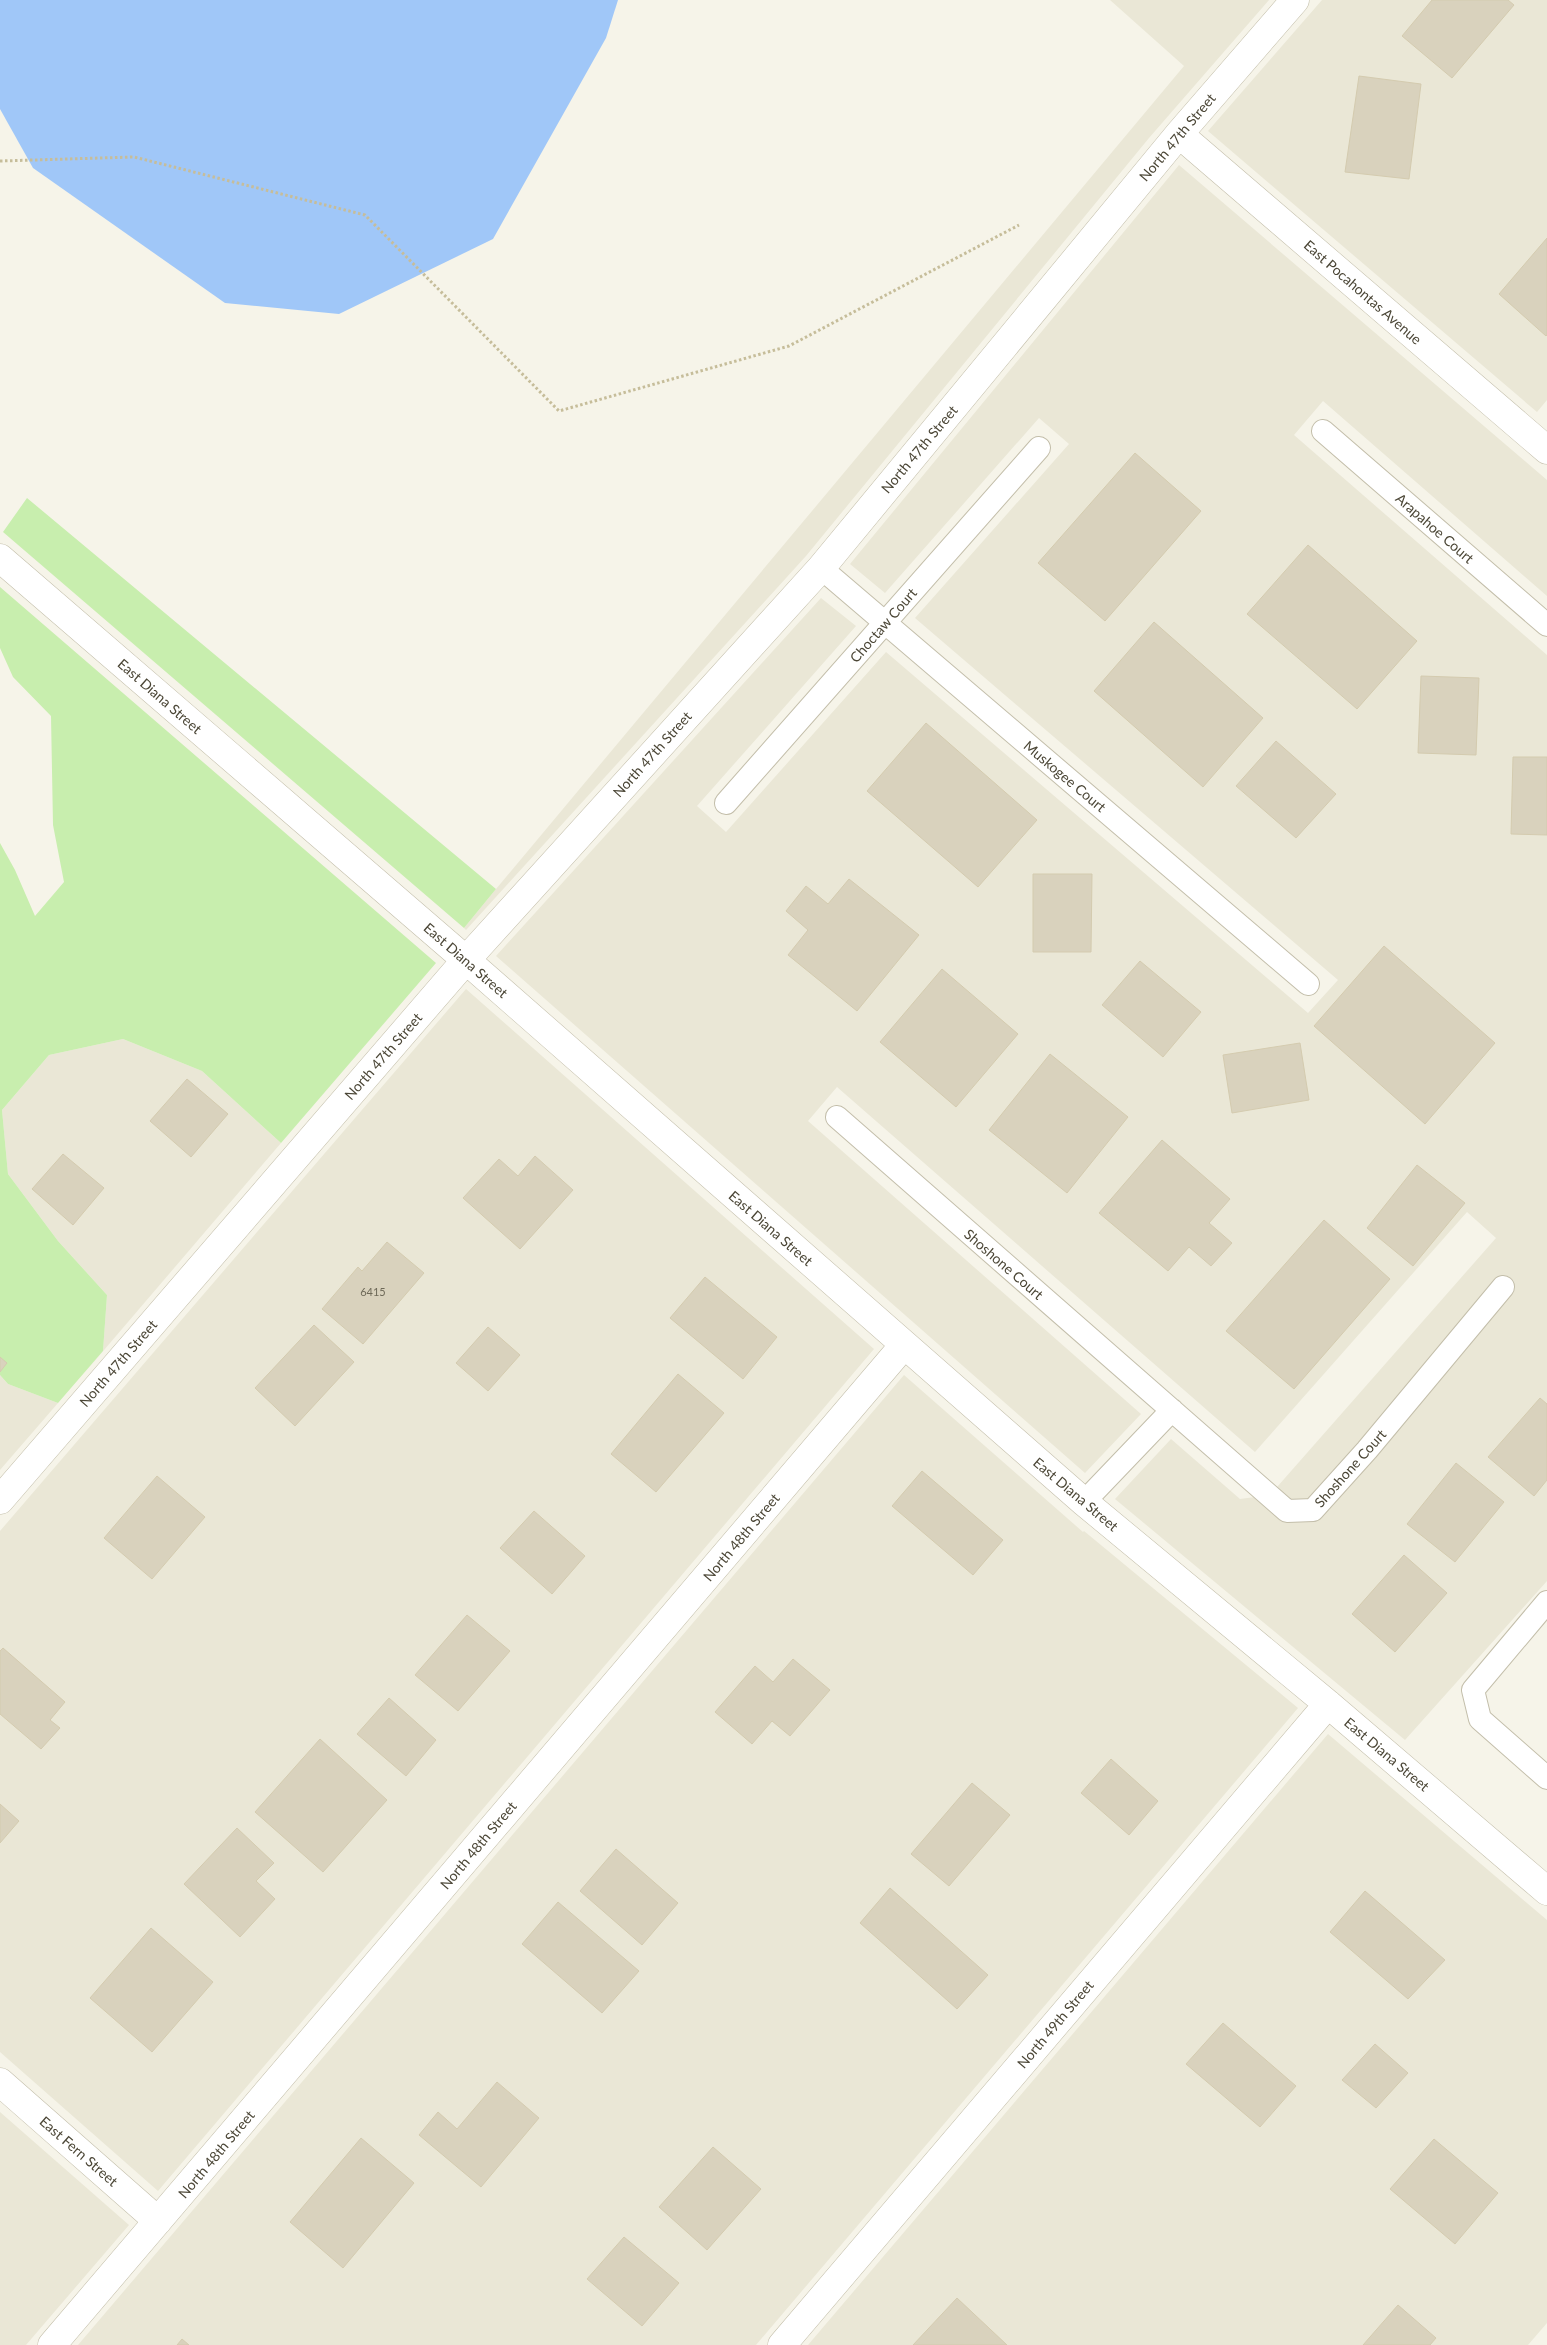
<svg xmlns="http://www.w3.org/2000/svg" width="1547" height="2345" font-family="Lato,sans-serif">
<rect width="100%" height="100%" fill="#f6f4e9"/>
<path fill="#eae7d6" d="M1110 0H1269L1149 138 806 556 466 930 464 928 496 889 1184 66Z
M1322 0H1547V400L1537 412 1208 131Z
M1179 165 1547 480V596L1323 401 1294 435 1547 655V1581L1405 1740 1115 1499 1171 1439 1240 1499 1270 1495 1496 1238 1467 1212 1255 1452 837 1087 808 1121 1141 1414 1085 1473 496 956 821 598 856 626 697 806 726 832 886 652 1308 1013 1338 980 915 618 1069 444 1039 418 885 593 850 564Z
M466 989 874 1349 158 2191 0 2052V1531Z
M123 1039 202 1071 281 1143 75 1384 103 1351 107 1295 58 1241 8 1174 2 1110 49 1055Z
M0 1375 8 1384 58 1403 0 1470Z
M904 1375 1083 1532 1084 1531 1298 1708 756 2345H78Z
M1328 1734 1547 1920V2323L1528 2345H808Z
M0 2112 129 2225 26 2345H0Z"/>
<path fill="#c8eeae" d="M27 498 496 889 464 928 3 532Z
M0 587 436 963 281 1143 202 1071 123 1039 49 1055 2 1110 8 1174 58 1241 107 1295 103 1351 58 1403 8 1384 0 1375V843L15 870 35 916 64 882 53 825 51 716 13 677 0 648Z"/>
<path fill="#a0c7f8" d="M0 0H618L606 38 493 239 339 314 225 303 33 168 0 109Z"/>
<path fill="#d9d2bd" stroke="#d4cbaf" d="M1432 0H1508L1514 5 1452 78 1402 36Z
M1359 76 1421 84 1409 179 1345 172Z
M1547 238V335L1546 336 1499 294Z
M1135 453 1201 511 1105 621 1038 563Z
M1308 545 1417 641 1357 709 1247 614Z
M1154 622 1263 718 1203 787 1094 691Z
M1421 676 1479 678 1476 755 1418 753Z
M926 723 1037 820 978 887 867 791Z
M1276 741 1336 794 1296 838 1236 786Z
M1513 757H1547V835L1511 834Z
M1033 874H1092L1091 952H1033Z
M849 879 919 935 857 1011 788 955 808 930 786 911 806 886 828 904Z
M1384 946 1495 1043 1425 1124 1314 1026Z
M1140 961 1201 1012 1163 1057 1102 1005Z
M942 969 1018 1034 956 1107 880 1042Z
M1300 1043 1309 1100 1232 1113 1223 1055Z
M1050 1054 1128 1117 1067 1193 989 1130Z
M187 1079 228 1114 191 1157 150 1121Z
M1162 1140 1230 1199 1209 1223 1232 1243 1211 1266 1189 1247 1168 1271 1099 1213Z
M63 1154 104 1188 73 1225 32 1189Z
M535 1156 573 1190 520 1249 463 1198 499 1159 518 1176Z
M1417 1165 1465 1203 1413 1266 1367 1228Z
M1324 1220 1390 1279 1294 1389 1226 1331Z
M387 1242 424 1273 363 1344 322 1309 358 1267 362 1271Z
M705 1277 777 1337 743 1379 670 1318Z
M314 1325 354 1362 295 1426 255 1388Z
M488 1327 520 1355 488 1391 456 1363Z
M0 1357 7 1363 0 1372Z
M678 1374 724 1413 656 1492 611 1454Z
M1540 1398 1547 1404V1480L1534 1496 1488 1457Z
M1456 1463 1504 1502 1455 1562 1407 1524Z
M922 1471 1003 1540 973 1575 892 1506Z
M157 1476 205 1517 152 1579 104 1538Z
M534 1511 585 1556 552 1594 500 1548Z
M1404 1555 1447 1593 1395 1652 1352 1614Z
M467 1615 510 1651 458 1711 415 1675Z
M3 1648 65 1702 50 1720 60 1728 41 1749 0 1714V1651Z
M793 1659 830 1690 790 1736 772 1721 752 1744 715 1712 755 1666 773 1682Z
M389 1698 436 1740 406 1776 357 1734Z
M320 1739 387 1800 323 1872 255 1812Z
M1111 1759 1158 1801 1129 1835 1081 1793Z
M972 1783 1010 1815 949 1886 911 1854Z
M0 1804 19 1821 0 1843Z
M237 1828 274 1863 256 1881 275 1899 240 1937 184 1884Z
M616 1849 678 1903 642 1945 580 1891Z
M890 1888 988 1975 957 2009 860 1923Z
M1365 1891 1445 1960 1408 1999 1330 1932Z
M558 1902 639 1971 602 2013 522 1944Z
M151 1928 213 1982 152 2052 90 1998Z
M1223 2023 1296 2086 1260 2127 1186 2064Z
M1375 2044 1408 2073 1376 2108 1342 2080Z
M497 2082 539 2118 481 2187 419 2135 438 2112 457 2129Z
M361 2138 414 2183 343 2268 290 2222Z
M1434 2139 1498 2193 1455 2244 1390 2189Z
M713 2147 761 2189 707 2250 659 2207Z
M624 2237 679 2283 642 2326 587 2279Z
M957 2298 1007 2345H913Z
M1398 2305 1436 2338 1430 2345H1363Z
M182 2339 189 2345H177Z"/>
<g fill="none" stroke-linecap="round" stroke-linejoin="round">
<g stroke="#c3beaa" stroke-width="24">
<path id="lane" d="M1323 431 1547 625
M821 568 1308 984
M726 803 1039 448
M837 1117 1287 1511 1313 1510 1367 1450 1503 1287
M1084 1502 1172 1410
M1547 1602 1473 1690 1480 1719 1547 1778"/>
</g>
<g stroke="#c3beaa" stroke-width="29">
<path id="street" d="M1179 134 1547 450
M0 558 466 960 1084 1502 1328 1704 1547 1891
M0 1500 466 960 821 568 1179 134 1295 0
M0 2082 158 2221
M52 2345 904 1345
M782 2345 1328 1704"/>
</g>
<path stroke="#c6bd9a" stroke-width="3" stroke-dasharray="2.5 2.5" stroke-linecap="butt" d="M0 161 134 157 365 215 559 411 789 346 1019 225"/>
<use href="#lane" stroke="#fff" stroke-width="22"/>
<use href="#street" stroke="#fff" stroke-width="28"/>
</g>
<g text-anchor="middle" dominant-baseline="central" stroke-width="4" stroke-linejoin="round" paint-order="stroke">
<g font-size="11" fill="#6e6958">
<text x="373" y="1291">6415</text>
</g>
<g font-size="14" fill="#4b4636" stroke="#fff">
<text transform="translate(1177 137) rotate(-50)">North 47th Street</text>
<text transform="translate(1363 292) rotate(41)">East Pocahontas Avenue</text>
<text transform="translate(919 449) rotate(-50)">North 47th Street</text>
<text transform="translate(1435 528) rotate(41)">Arapahoe Court</text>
<text transform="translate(883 625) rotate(-49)">Choctaw Court</text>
<text transform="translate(160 696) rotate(41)">East Diana Street</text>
<text transform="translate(652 754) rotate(-48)">North 47th Street</text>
<text transform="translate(1065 776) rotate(40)">Muskogee Court</text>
<text transform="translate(466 960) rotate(41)">East Diana Street</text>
<text transform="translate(383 1056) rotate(-49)">North 47th Street</text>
<text transform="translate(771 1228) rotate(41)">East Diana Street</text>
<text transform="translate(1004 1264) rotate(41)">Shoshone Court</text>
<text transform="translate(118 1363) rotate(-49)">North 47th Street</text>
<text transform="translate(1350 1468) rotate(-48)">Shoshone Court</text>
<text transform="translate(1076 1494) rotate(40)">East Diana Street</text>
<text transform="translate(741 1537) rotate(-50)">North 48th Street</text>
<text transform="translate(1387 1754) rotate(40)">East Diana Street</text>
<text transform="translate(478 1845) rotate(-50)">North 48th Street</text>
<text transform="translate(1055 2024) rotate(-50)">North 49th Street</text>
<text transform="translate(79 2151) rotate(41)">East Fern Street</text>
<text transform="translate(216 2154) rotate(-50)">North 48th Street</text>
</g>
</g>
</svg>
